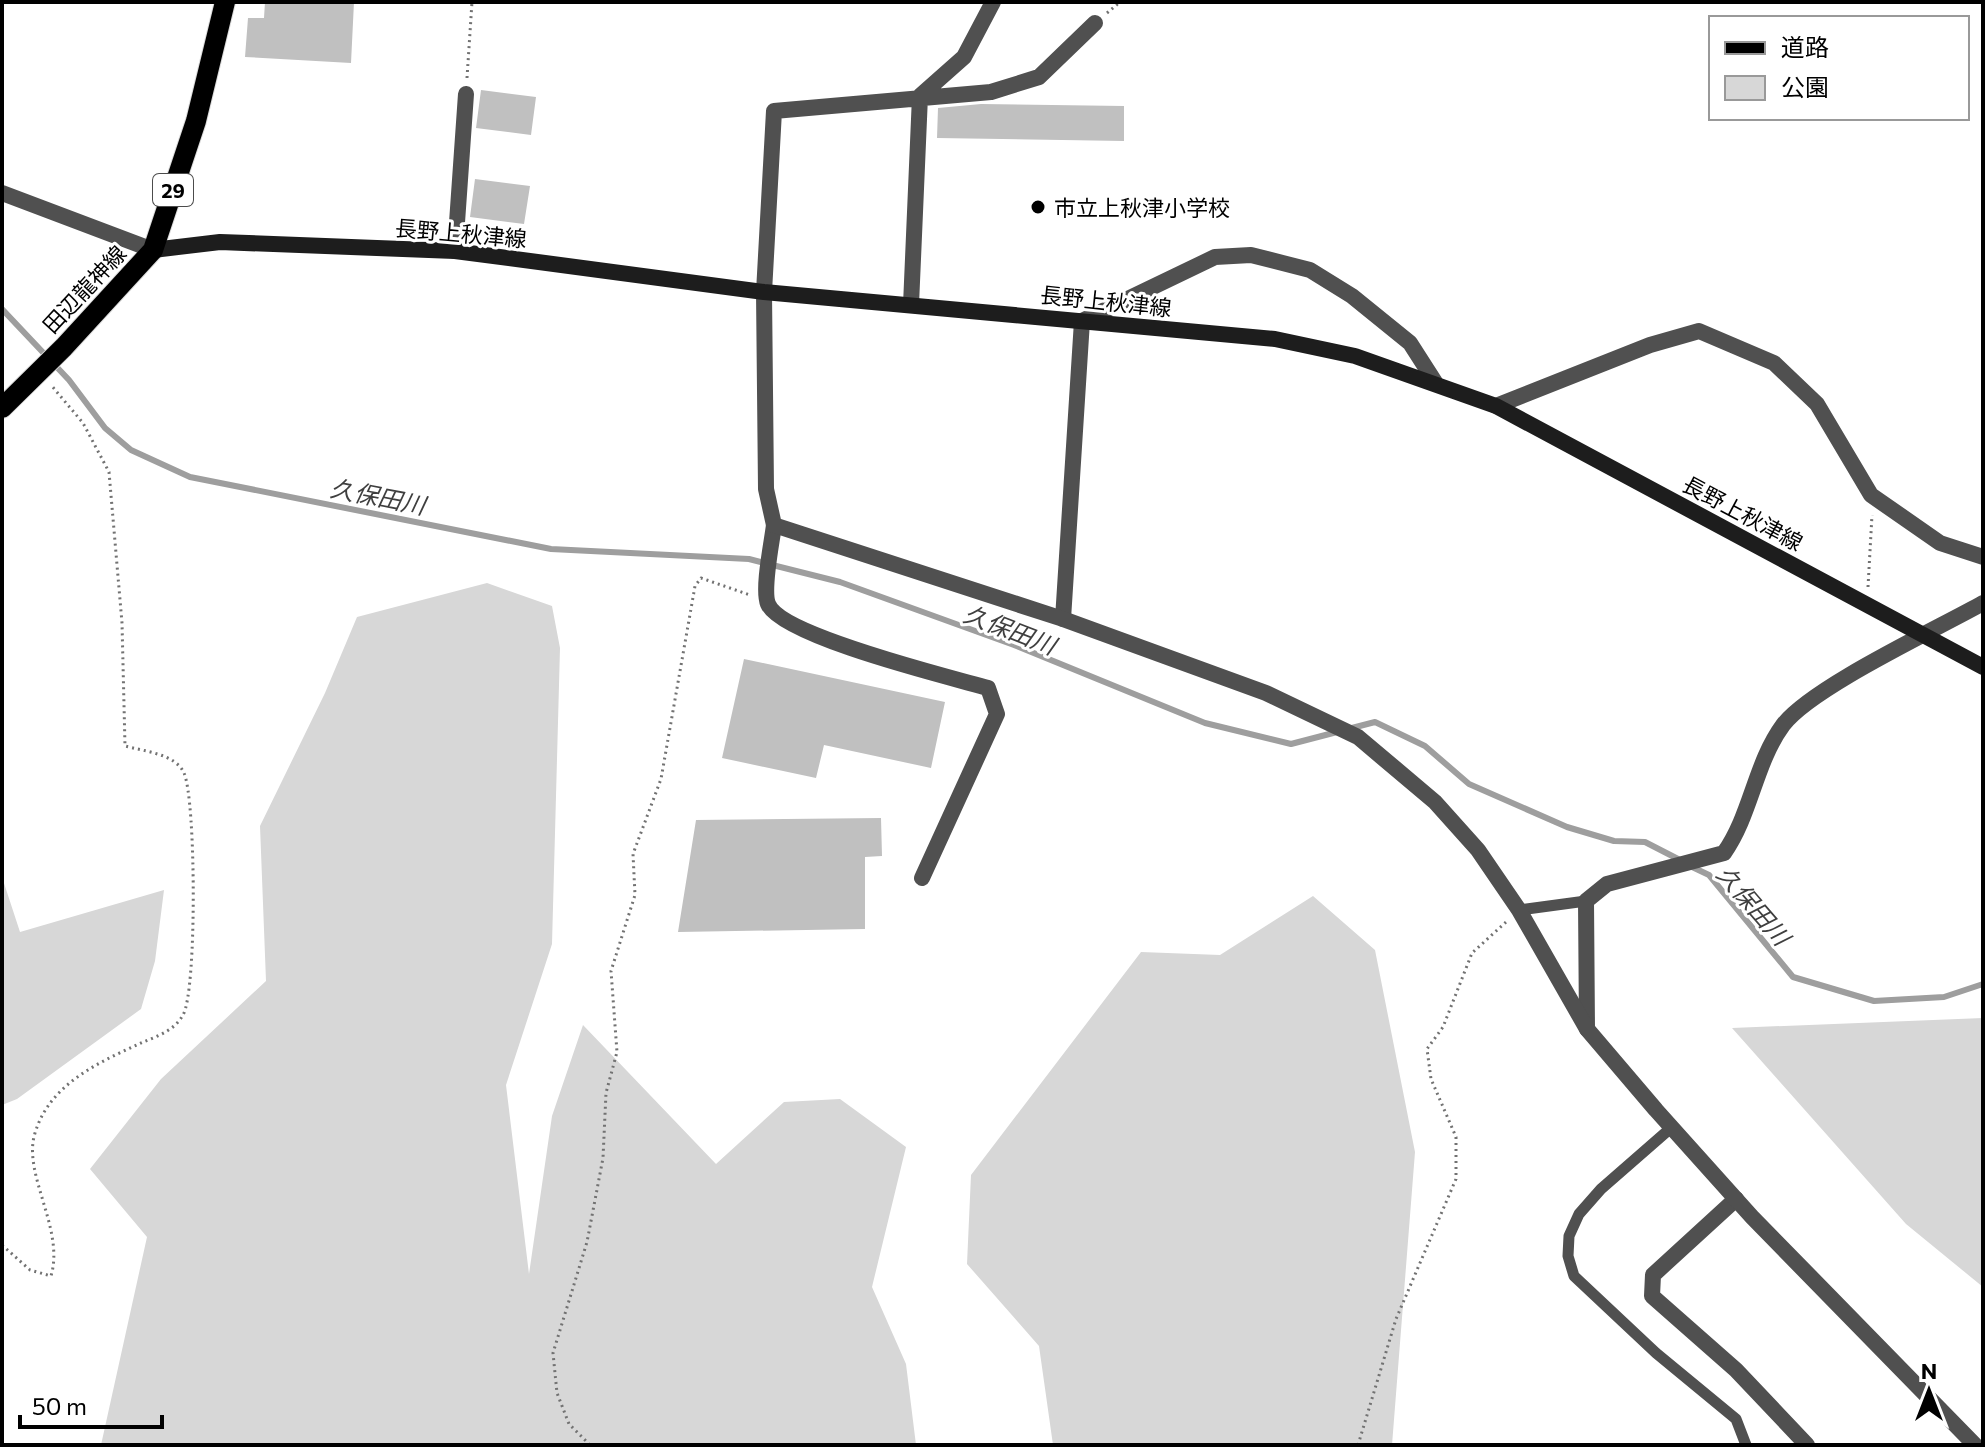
<svg xmlns="http://www.w3.org/2000/svg" width="1985" height="1447" font-family="Commissioner,'Noto Sans JP',sans-serif">
<rect width="100%" height="100%" fill="#fff"/>
<path fill="#d7d7d7" d="M487 583 552 606 560 648 552 944 506 1085 529 1274 552 1116 583 1025 716 1164 784 1102 840 1099 906 1147 872 1287 906 1364 916 1445H101L147 1237 90 1169 161 1079 266 981 260 826 325 693 357 617Z
M2 877 20 932 164 890 155 961 141 1009 17 1099 2 1105Z
M1313 896 1375 950 1415 1152 1392 1445H1053L1039 1346 967 1264 971 1175 1141 952 1220 955Z
M1983 1018V1287L1906 1224 1732 1028Z"/>
<g fill="none" stroke-linecap="round" stroke-linejoin="round">
<path stroke="#9e9e9e" stroke-width="6" d="M2 309 69 380 105 428 131 450 190 477 551 549 749 559 840 582 1014 645 1205 723 1291 744 1337 732
M1348 729 1375 722 1425 746 1469 784 1567 827 1614 841 1645 842 1680 860
M1690 866 1709 875 1793 977 1874 1001 1944 997 1983 984"/>
</g>
<path fill="#c0c0c0" d="M265 2H354L351 63 245 57 248 18H264Z
M481 90 536 97 531 135 476 128Z
M981 104 1124 106V141L937 138 938 108Z
M475 179 530 186 524 224 470 217Z
M744 659 945 702 931 768 824 745 816 778 722 758Z
M881 818 882 856 865 857V929L678 932 696 820Z"/>
<g fill="none" stroke-linecap="round" stroke-linejoin="round">
<g stroke="#dbdbdb" stroke-width="22">
<path id="primary" d="M2 408 64 347 153 250 196 121 225 2"/>
</g>
<path stroke="#727272" stroke-width="3" stroke-dasharray="2 4" stroke-linecap="butt" d="M1107 13 1120 2
M467 78 472 2
M1868 587 1872 515
M2 1245 30 1270 51 1276C65 1229 22 1174 35 1133 50 1083 100 1062 143 1042 158 1036 175 1030 183 1015 197 991 196 800 184 773 176 754 143 751 125 746L122 623 109 472 83 423 51 385
M590 1445 569 1424 557 1393 553 1353 587 1242 603 1158 606 1093 617 1052 611 971 635 895 633 854 661 779 695 586 701 578 750 595
M1358 1445 1396 1319 1456 1179V1137L1431 1079 1427 1049 1443 1027 1472 953 1506 922"/>
<path stroke="#505050" stroke-width="11" d="M1519 910 1586 901
M1672 1127 1601 1189 1579 1214 1569 1236 1568 1256 1574 1276 1656 1353 1736 1419 1746 1445"/>
<path stroke="#505050" stroke-width="16" d="M2 193 153 250
M455 251 466 94
M764 292 774 111 991 92 1039 77 1095 23
M911 305 920 96 964 57 993 2
M1496 406 1650 345 1699 331 1774 363 1817 404 1871 495 1940 543 1983 557
M774 525C772 542 762 589 768 604 781 636 949 677 988 688L997 714 922 878
M1063 619 1082 321 1215 257 1251 255 1310 270 1352 296 1410 343 1435 382
M1587 1029 1586 901 1607 884 1724 853C1751 815 1755 763 1783 725 1812 687 1937 629 1983 603
M1736 1199 1653 1275 1652 1296 1736 1370 1807 1445"/>
<path stroke="#505050" stroke-width="16" d="M764 292 766 489 774 525 1063 619 1266 693 1358 737 1435 802 1478 850 1519 910 1587 1029 1656 1110 1752 1217 1975 1445"/>
<path stroke="#1d1d1d" stroke-width="16" d="M153 250 220 242 455 251 764 292 1275 339 1355 356 1496 406 1983 667"/>
<use href="#primary" stroke="#000" stroke-width="20"/>
</g>
<circle fill="#000" stroke="#fff" stroke-width="3" cx="1038" cy="207" r="8"/>
<g text-anchor="middle" dominant-baseline="central" stroke-width="6" stroke-linejoin="round" paint-order="stroke">
<rect fill="#fff" stroke="#4c4c4c" stroke-width="2" x="153" y="174" width="40" height="32" rx="6"/>
<g font-size="20" font-weight="bold" fill="#000">
<text x="173" y="190">29</text>
</g>
<g font-size="22" fill="#000" stroke="#fff" text-anchor="start">
<text x="1054" y="207">市立上秋津小学校</text>
</g>
<g font-size="22" fill="#000" stroke="#fff">
<text transform="translate(461 233) rotate(5)">長野上秋津線</text>
<text transform="translate(84 289) rotate(-47)">田辺龍神線</text>
<text transform="translate(1106 301) rotate(6)">長野上秋津線</text>
<text transform="translate(1743 513) rotate(28)">長野上秋津線</text>
</g>
<g font-size="24" font-style="italic" fill="#3f3f3f" stroke="#fff">
<text transform="translate(378 496) rotate(11)">久保田川</text>
<text transform="translate(1010 629) rotate(21)">久保田川</text>
<text transform="translate(1754 905) rotate(49)">久保田川</text>
</g>
</g>
<rect width="1985" height="1447" fill="none" stroke="#000000" stroke-width="8"/>
<rect x="1709" y="16" width="260" height="104" fill="#ffffff" stroke="#999999" stroke-width="2"/>
<rect x="1725" y="42" width="40" height="12" fill="#000000" stroke="#999999" stroke-width="2"/>
<text x="1781" y="56" font-size="24" fill="#000000">道路</text>
<rect x="1725" y="76" width="40" height="24" fill="#d7d7d7" stroke="#999999" stroke-width="2"/>
<text x="1781" y="96" font-size="24" fill="#000000">公園</text>
<g transform="translate(1929 1391)" stroke="#ffffff" stroke-width="6" paint-order="stroke">
<path d="M0-6L14 30L0 20L-14 30Z" fill="#000000"/>
<text y="-12" font-size="22" font-weight="bold" text-anchor="middle" fill="#000000">N</text>
</g>
<path d="M20 1415v12h142v-12" fill="none" stroke="#000000" stroke-width="4"/>
<text x="32" y="1415" font-size="24" fill="#000000" stroke="#ffffff" stroke-width="6" paint-order="stroke">50 m</text>
</svg>
